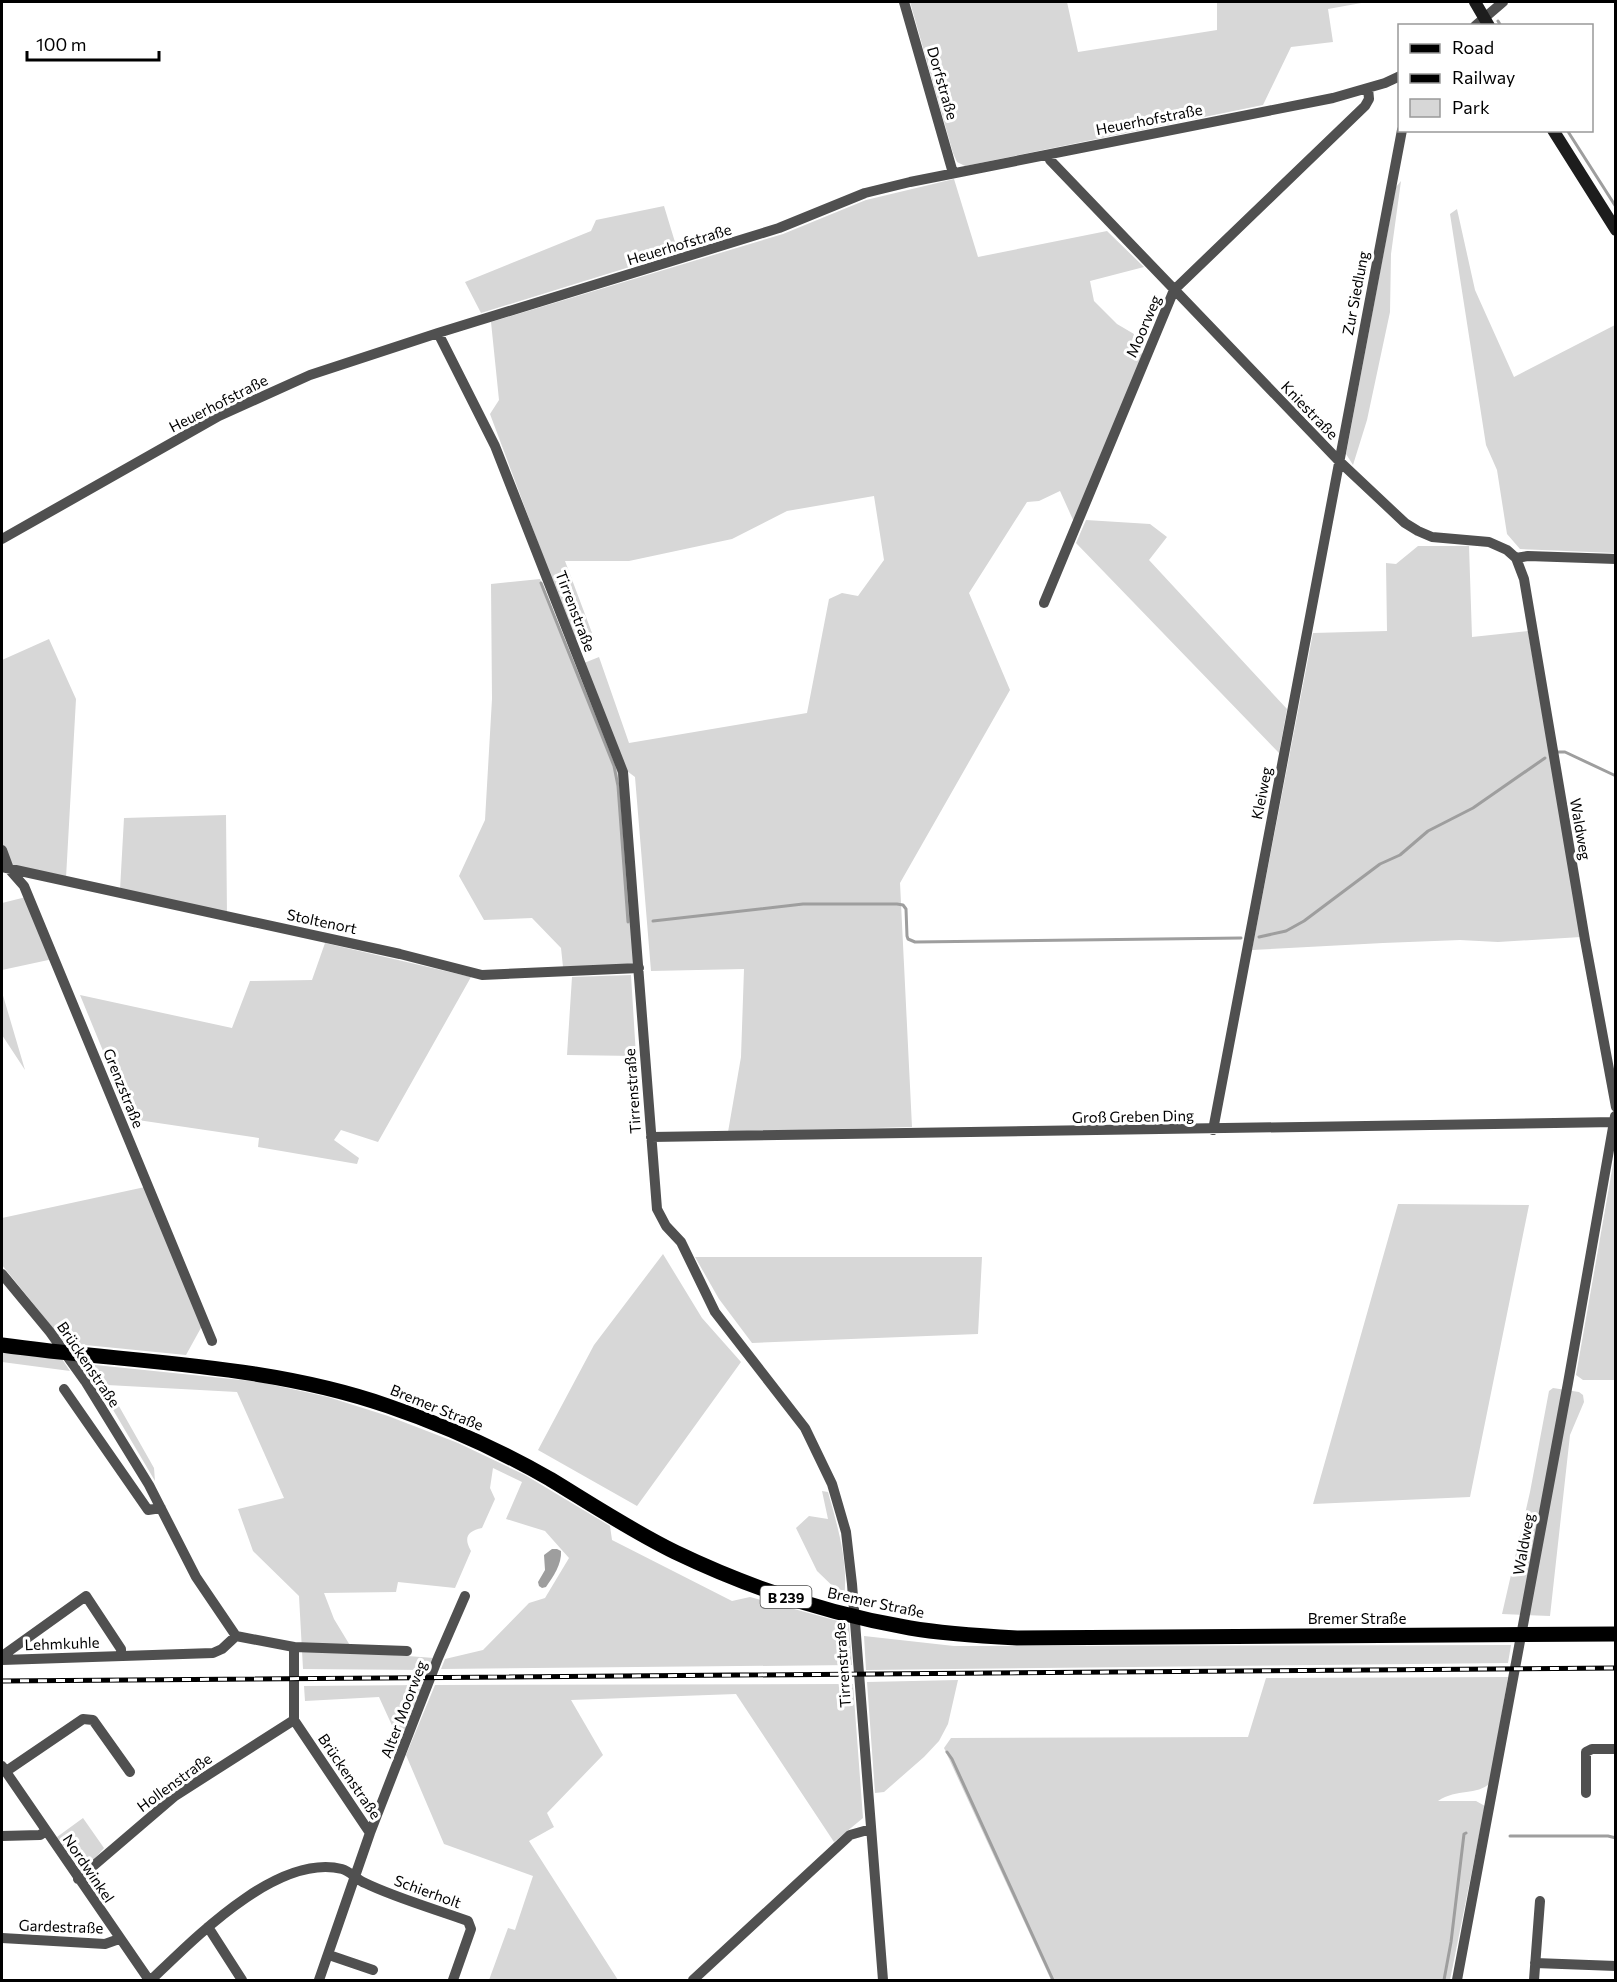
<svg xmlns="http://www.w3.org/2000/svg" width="1617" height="1982" font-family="Commissioner,sans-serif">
<rect width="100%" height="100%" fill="#fff"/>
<path fill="#d7d7d7" d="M949 2H1067L1078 52 1217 30V2H1367L1328 9 1333 42 1291 47 1263 105 965 166 957 162 953 153 910 2Z
M954 179 978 257 1107 231 1144 267 1090 281 1094 301 1117 324 1134 334 1130 348 1145 355 1074 522 1060 491 1039 501 1027 502 969 593 1010 690 900 883 912 1127 728 1132 741 1057 744 969 651 971 635 777 627 771 584 663 599 657 629 743 807 713 829 599 842 593 858 596 884 560 874 496 787 511 732 539 629 561H565L592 633 574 639 490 414 499 400 491 322 783 234 866 200Z
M1401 181 1391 254 1390 312 1367 420 1353 465 1346 454 1396 187Z
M664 206 678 252 481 313 465 282 591 231 596 220Z
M1457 209 1475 290 1514 377 1615 325V553L1520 549 1507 534 1497 470 1486 445 1450 214Z
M1086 520 1150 524 1167 537 1149 560 1287 709 1279 753 1076 543Z
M1418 546H1469L1472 637 1528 631 1581 937 1498 942 1460 940 1383 943 1252 950 1313 633 1387 631 1386 563 1396 564Z
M540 579 619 772 636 964 563 967 561 948 532 918 484 920 459 876 485 820 492 699 491 584Z
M49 639 76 699 66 878 11 866 2 843V660Z
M226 815 227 915 120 890 124 818Z
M26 897 53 959 2 970V903Z
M325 943 471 977 378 1142 341 1130 334 1140 359 1158 357 1164 258 1147 259 1138 131 1119 80 995 232 1028 250 981 312 980Z
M631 975 636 1056 567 1055 572 977Z
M2 992 25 1070 2 1035Z
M1615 1153V1380H1583L1576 1375Z
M145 1187 202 1326 186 1355 65 1343 2 1265V1218Z
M1398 1204 1529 1205 1470 1497 1313 1504Z
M663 1254 702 1318 741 1362 637 1506 538 1450 594 1345Z
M695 1257H982L978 1334 752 1343 719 1299Z
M2 1351 62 1359 70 1371 2 1362Z
M86 1364 260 1382 328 1397 388 1416 458 1443 525 1475 610 1526 612 1540 732 1601 750 1597 849 1624 852 1665 441 1669 445 1659 483 1650 529 1603 545 1598 569 1558 545 1531 506 1519 522 1482 493 1468 490 1488 495 1499 482 1528C468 1531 463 1537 471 1551L455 1588 398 1582 396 1592 324 1593 334 1619 354 1652 434 1658 429 1670 303 1669 299 1596 253 1551 238 1509 284 1498 237 1392 107 1385 154 1468 155 1481Z
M1553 1388 1579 1392 1583 1395 1584 1402 1570 1435 1550 1616 1502 1614 1530 1492 1549 1391Z
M822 1491 828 1492C837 1524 849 1564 844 1597L817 1571 796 1528 809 1516 828 1519Z
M864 1636 954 1646 1511 1645 1508 1663 866 1670Z
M1508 1677 1490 1783C1477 1796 1457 1788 1438 1801H1476L1485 1806 1450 1980H1051L944 1748 951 1738 1248 1737 1266 1678Z
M958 1680 948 1724 939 1741 924 1757 884 1792 875 1793 867 1682Z
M853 1684 863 1818 834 1842 736 1694 571 1700 603 1755 547 1813 554 1827 529 1841 618 1980H489L508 1928 515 1930 533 1876 444 1844 406 1755 435 1685Z
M423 1685 400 1743 379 1697 305 1701 304 1686Z
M83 1818 104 1848C97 1856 88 1869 77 1864L57 1837Z"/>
<path fill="#9e9e9e" d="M552 1549H557L561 1551C562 1564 553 1577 546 1587L542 1588 539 1586 538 1582 545 1570 544 1555Z"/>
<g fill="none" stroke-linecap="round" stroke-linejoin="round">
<path stroke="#9e9e9e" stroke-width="3" d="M1498 21 1501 26
M1567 130 1616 207
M541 583 614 766 618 786 628 922
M1558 752H1565L1616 776
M653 921 803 904H897L903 905 906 909 907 936 908 939 915 942 1241 938
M1259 937 1286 931 1304 921 1380 864 1400 855 1428 831 1473 808 1545 758
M947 1752 952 1759 1053 1980
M1510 1836H1608L1616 1838
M1444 1980 1451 1942 1464 1834 1466 1833"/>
<path stroke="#505050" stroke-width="10" d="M904 2 953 173
M1475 26 1503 2
M1049 155 1050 160 1339 461 1405 523 1418 531 1432 537 1489 542 1507 550 1516 558 1524 579 1585 940 1616 1107
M438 333 495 446 623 772 657 1209 666 1226 681 1242 715 1312 805 1428 832 1484 846 1532 852 1584 883 1980
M2 539 219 416 310 375 438 333 779 228 865 193 910 182 1333 98 1385 83 1400 76
M1516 558 1528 556 1616 559
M1044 603 1174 290 1365 106 1369 99 1368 88
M2 850 9 869 24 886 212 1341
M2 867 400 954 482 975 639 968
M1213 1130 1402 130
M651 1137 1616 1122
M2 1274 50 1332 85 1381 149 1485 196 1577 236 1636 294 1647V1720L370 1833 319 1980
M64 1389 148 1510 161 1508
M294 1647 407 1651
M2 1660 213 1653 222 1649 236 1636
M5 1660V1654L86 1596 121 1649V1656
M2 1766 149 1980
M5 1772 83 1719 93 1720 130 1772
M1586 1793V1752L1592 1749H1616
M370 1833 438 1658 465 1596
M2 1836 40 1835 46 1831
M78 1879 175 1796 294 1720
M208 1927 242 1980
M2 1938 105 1944 119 1939
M329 1955 373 1970
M1535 1963 1616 1966
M151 1980C194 1939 277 1853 342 1869 350 1871 357 1880 365 1883 396 1898 435 1909 468 1921L471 1929 453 1980
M693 1980 850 1835 871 1829
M1457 1980 1568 1383 1615 1116
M1534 1980 1540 1901"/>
<path stroke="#1d1d1d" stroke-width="12" d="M1475 2 1489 26
M1553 130 1616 230"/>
<path stroke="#000" stroke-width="15" d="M2 1345C130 1363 265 1363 388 1406 444 1425 499 1450 550 1479 591 1504 632 1531 675 1552 750 1588 828 1614 910 1628 945 1634 981 1636 1017 1638L1616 1634"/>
<g stroke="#000" stroke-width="5">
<path id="rail" d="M2 1681 1616 1668"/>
</g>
<use href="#rail" stroke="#fff" stroke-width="3" stroke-dasharray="9" stroke-linecap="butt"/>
</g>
<g text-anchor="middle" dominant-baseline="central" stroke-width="6" stroke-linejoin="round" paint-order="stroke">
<rect fill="#fff" stroke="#4c4c4c" stroke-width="1.5" x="760.5" y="1586" width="51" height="22" rx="4.5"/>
<g font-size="14" font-weight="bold" fill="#000">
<text x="786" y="1597">B 239</text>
</g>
<g font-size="15" fill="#000" stroke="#fff">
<text transform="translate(943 83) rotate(74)">Dorfstraße</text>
<text transform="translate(1149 119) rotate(-11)">Heuerhofstraße</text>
<text transform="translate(679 244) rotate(-17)">Heuerhofstraße</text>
<text transform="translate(1355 293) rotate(-79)">Zur Siedlung</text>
<text transform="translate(1143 326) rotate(-67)">Moorweg</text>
<text transform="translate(218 403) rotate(-27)">Heuerhofstraße</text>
<text transform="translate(1310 410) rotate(46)">Kniestraße</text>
<text transform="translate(576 611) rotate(69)">Tirrenstraße</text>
<text transform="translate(1261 793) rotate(-79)">Kleiweg</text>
<text transform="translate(1581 829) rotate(80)">Waldweg</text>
<text transform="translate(322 921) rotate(12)">Stoltenort</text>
<text transform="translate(124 1088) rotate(68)">Grenzstraße</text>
<text transform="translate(632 1091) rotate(-94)">Tirrenstraße</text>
<text transform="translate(1133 1116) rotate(-1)">Groß Greben Ding</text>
<text transform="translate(89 1364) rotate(56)">Brückenstraße</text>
<text transform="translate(437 1407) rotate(22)">Bremer Straße</text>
<text transform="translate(1523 1544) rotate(-80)">Waldweg</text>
<text transform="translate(876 1602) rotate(12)">Bremer Straße</text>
<text x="1357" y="1618">Bremer Straße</text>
<text transform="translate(62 1643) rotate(-2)">Lehmkuhle</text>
<text transform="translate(842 1665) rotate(-94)">Tirrenstraße</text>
<text transform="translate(403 1709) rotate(-69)">Alter Moorweg</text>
<text transform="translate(350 1776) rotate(56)">Brückenstraße</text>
<text transform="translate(174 1782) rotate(-36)">Hollenstraße</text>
<text transform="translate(89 1868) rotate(56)">Nordwinkel</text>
<text transform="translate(428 1891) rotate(20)">Schierholt</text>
<text transform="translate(61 1926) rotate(2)">Gardestraße</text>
</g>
</g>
<rect width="1617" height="1982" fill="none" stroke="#000000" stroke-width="6"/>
<rect x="1398" y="24" width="195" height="108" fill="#ffffff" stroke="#999999" stroke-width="1.5"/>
<rect x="1410" y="44" width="30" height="9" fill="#000000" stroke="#999999" stroke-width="1.5"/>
<text x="1452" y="54" font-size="18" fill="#000000">Road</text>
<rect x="1410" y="74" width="30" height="9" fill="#000000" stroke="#999999" stroke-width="1.5"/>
<text x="1452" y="84" font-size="18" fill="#000000">Railway</text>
<rect x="1410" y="99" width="30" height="18" fill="#d7d7d7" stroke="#999999" stroke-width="1.5"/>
<text x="1452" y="114" font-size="18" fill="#000000">Park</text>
<path d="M27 51v9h132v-9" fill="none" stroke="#000000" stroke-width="3"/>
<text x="36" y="51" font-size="18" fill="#000000" stroke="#ffffff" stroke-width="4.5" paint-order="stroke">100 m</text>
</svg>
